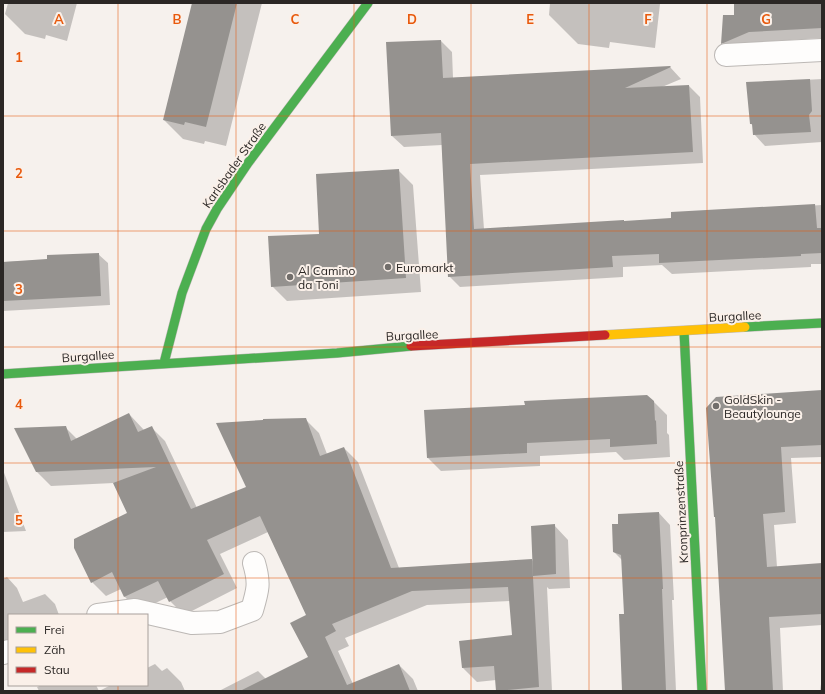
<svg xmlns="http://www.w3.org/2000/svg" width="825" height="694" font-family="Mulish,sans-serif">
<rect width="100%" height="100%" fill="#f6f1ed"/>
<path fill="#0003" d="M8 3H77L67 41 46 35 45 39 25 34 5 14Z
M193 3H262L226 146 205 141 204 144 183 139 164 120Z
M550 3H659L660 4 655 48 610 42 609 48 578 44 549 15Z
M735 3H822V38L759 42 733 54 722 43 735 16Z
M441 41 452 52 453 78 670 67 681 79 662 87 689 86 700 97 703 163 480 175 484 229 672 219V213L822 205V264H811V267L672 274 662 265 623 267V277L460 287 449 276 442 145 404 147 392 136Z
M822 79V142L765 146 754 134V126L751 124 747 83Z
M398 170 413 185 421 292 287 301 272 286 320 235Z
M98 254 108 263 110 305 3 311V262L48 260Z
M822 391V457L791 458 796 523 774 525 777 567 822 564V625L780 628 783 691H726L716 518Z
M653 401 667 415V433L669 435 670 457 624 460 616 452 540 456V466L441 471 428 458 526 406Z
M129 414 144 430 151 427 165 441 197 508 247 488 305 419 319 433 327 454 344 448 358 462 399 568 532 560 534 562 554 525 568 540 570 588 549 589 547 587 552 691H498L496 680 477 682 463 668 460 642 513 636 510 601 427 605 345 638 349 646 338 651 353 684 399 665 413 679 418 691H219L258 671 266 679 309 658 307 615 268 532 220 554 237 588 184 615 170 601 168 597 139 611 125 597 121 589 106 596 92 582 128 513 114 483 51 486 36 471 65 427 77 439Z
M3 470 26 531 3 532Z
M659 513 670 525 674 600H672L676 691H617H623L626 615 622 560 614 552Z
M7 577 17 588 23 602 45 594 55 604 59 615H9V643L3 645V579Z
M155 664 162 671 167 668 181 682 185 691H39L37 687 42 685H96L99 691 111 685H147V668Z
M821 684 822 685V691H820Z"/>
<path fill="#95928f" d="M192 3H237L206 127 185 122 184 125 163 120Z
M734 3H822V28L749 32 721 44 723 15H734Z
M441 40 443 78 670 66 671 67 625 88 689 85 693 152 470 164 474 229 624 220V221L671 218V212L815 204 817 228H822V253L801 254V256L659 263V254L612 256 613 267 448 277 441 133 391 136 386 42Z
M810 79 812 111 809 115 811 132 753 135 752 124H750L746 82Z
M399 169 406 278 271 287 268 236 319 234 316 174Z
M99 253 101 296 3 301V262L47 259V255Z
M822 390V445L781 447 785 512 763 514 767 567 822 563V614L769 617 773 691H725L715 517H714L706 408 716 397Z
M647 395 654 401 655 421 656 420 657 444 610 447V439L527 443V453L427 458 424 410 525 405 524 401Z
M129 413 138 432 152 426 191 509 246 487 216 423 263 420V419L306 418 320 456 344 447 391 568 532 559 539 687 496 691 494 666 462 668 459 641 512 635 508 587 412 591 332 624 336 631 325 637 347 685 399 664 410 691H240L308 657 290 623 306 615 260 516 207 540 224 574 169 602 158 581 124 597 112 572 91 583 74 548V539L127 513 113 483 156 467 36 472 14 428 66 426 71 441Z
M659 512 663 589H662L666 691H622L619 614H624L621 555 613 552 612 524H618V514Z
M555 524 556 574 533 576 531 526Z"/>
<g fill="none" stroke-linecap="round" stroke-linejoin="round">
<g stroke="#bcb8b5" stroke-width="24">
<path id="street" d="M726 55 822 50
M98 615 135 610 192 623 220 622 252 610C258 590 260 583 254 563
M3 653 9 651"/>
</g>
<g stroke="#bcb8b5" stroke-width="10">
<path id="fast" d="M745 327 822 323
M684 331 702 691
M164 363 182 293 206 229 217 209 248 163 368 3
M3 374 337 353 411 346"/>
</g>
<g stroke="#bcb8b5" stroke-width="10">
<path id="slow" d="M605 335 745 327"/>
</g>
<g stroke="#bcb8b5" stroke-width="10">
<path id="jam" d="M411 346 605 335"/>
</g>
<use href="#street" stroke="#fefdfc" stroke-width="22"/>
<use href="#fast" stroke="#4caf50" stroke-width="9"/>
<use href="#slow" stroke="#ffc107" stroke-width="9"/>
<use href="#jam" stroke="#c62828" stroke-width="9"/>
</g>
<path fill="none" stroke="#e8590c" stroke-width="1" stroke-opacity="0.55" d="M118 3V615M236 3V691M354 3V691M471 3V691M589 3V691M707 3V691M3 116H822M3 231H822M3 347H822M3 463H822M3 578H822M118 685V691"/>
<g fill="#726e6b" stroke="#faf0e9" stroke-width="1.5">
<circle cx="388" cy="267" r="4"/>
<circle cx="290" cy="277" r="4"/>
<circle cx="716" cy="406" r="4"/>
</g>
<g text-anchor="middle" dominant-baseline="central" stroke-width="4" stroke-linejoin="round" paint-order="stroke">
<g font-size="12" fill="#2b2725" stroke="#faf0e9">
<text transform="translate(234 165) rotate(-55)">Karlsbader Straße</text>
<text transform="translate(735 316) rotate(-3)">Burgallee</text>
<text transform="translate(412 335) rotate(-3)">Burgallee</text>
<text transform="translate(88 356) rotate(-4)">Burgallee</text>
<text transform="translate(681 512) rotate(-93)">Kronprinzenstraße</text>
</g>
<g font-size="12" fill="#2b2725" stroke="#faf0e9" text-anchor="start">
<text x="396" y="267">Euromarkt</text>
<text x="298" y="270">Al Camino<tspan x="298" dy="14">da Toni</tspan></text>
<text x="724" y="399">GoldSkin -<tspan x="724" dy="14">Beautylounge</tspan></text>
</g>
</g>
<g font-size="13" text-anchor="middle" font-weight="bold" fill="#e8590c" stroke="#faf0e9" stroke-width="4" stroke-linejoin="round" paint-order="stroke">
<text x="59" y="24">A</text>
<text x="177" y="24">B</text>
<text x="295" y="24">C</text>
<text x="412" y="24">D</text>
<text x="530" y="24">E</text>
<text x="648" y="24">F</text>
<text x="766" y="24">G</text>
<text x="19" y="62">1</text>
<text x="19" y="178">2</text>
<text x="19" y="294">3</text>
<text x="19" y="409">4</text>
<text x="19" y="525">5</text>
</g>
<rect width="825" height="694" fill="none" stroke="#2b2725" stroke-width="8"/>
<rect x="8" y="614" width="140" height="72" fill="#faf0e9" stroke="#a7a09b"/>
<rect x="16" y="627" width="20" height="6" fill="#4caf50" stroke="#a7a09b"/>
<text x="44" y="634" font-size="12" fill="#2b2725">Frei</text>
<rect x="16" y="647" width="20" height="6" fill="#ffc107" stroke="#a7a09b"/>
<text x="44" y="654" font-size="12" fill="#2b2725">Zäh</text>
<rect x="16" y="667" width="20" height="6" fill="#c62828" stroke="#a7a09b"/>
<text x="44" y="674" font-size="12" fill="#2b2725">Stau</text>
</svg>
